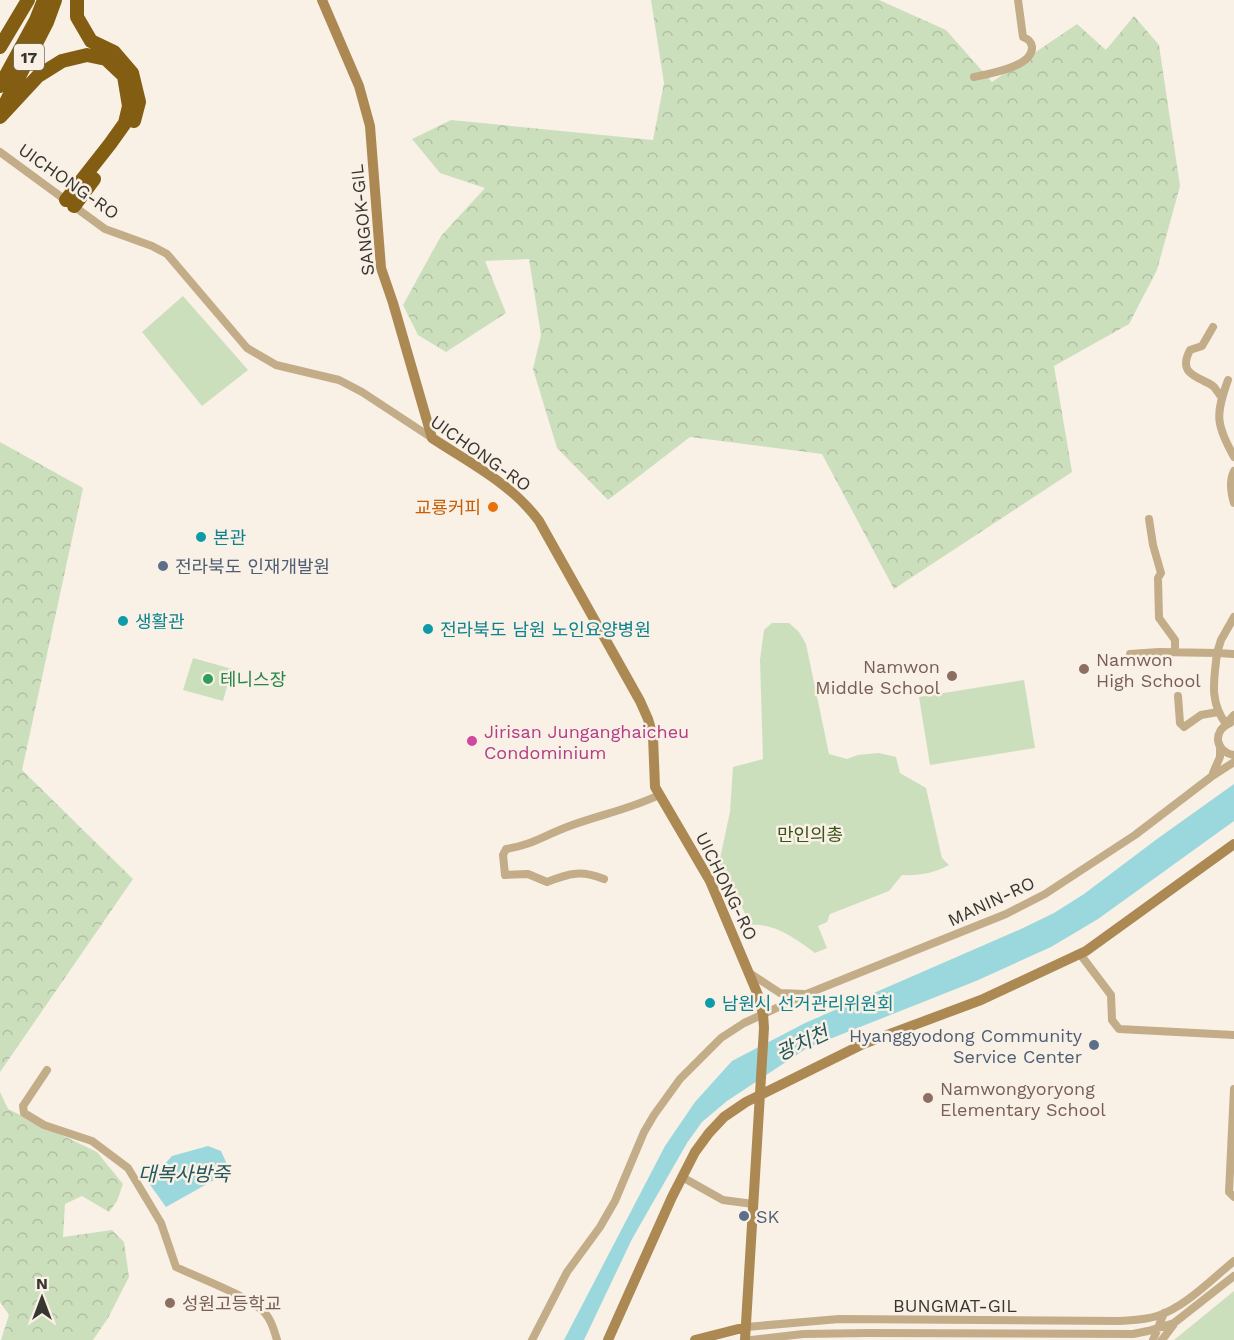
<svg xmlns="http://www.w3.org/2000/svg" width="1234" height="1340" font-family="'Work Sans','Noto Sans KR',sans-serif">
<defs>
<pattern id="forest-crowns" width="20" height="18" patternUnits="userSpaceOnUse" patternTransform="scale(1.5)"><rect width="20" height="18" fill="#ccdfbd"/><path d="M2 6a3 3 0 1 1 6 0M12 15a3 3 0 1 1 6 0" fill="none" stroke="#b0c0a3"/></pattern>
</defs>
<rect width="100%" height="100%" fill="#f9f0e6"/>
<path fill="#ccdfbd" d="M183 296 248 370 202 406 142 332Z
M772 623H789L799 632 806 644 829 754 847 759 858 755 879 753 896 757 900 773 926 788 942 858 949 865C935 873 918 876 902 875L889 891 830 914 827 922 818 926 827 948 815 953C796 939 775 923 751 925L719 863 730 812 733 767 763 759 760 660 764 630Z
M193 658 232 669 223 701 183 690Z
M1024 680 1035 748 930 765 919 697Z
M1234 1291V1340H1174Z"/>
<path fill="url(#forest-crowns)" d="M651 0H879L946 30 992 82 1077 24 1106 50 1134 16 1159 45 1180 186 1157 270 1129 324 1054 366 1072 472 894 589 822 454 690 437 608 500 557 448 533 369 541 335 529 259 485 261 506 313 446 352 418 335 403 305 441 236 485 188 440 173 412 139 451 120 653 140 664 83Z
M0 442 83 488 22 770 133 879 0 1072Z
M0 1092 8 1109 97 1152 123 1184 117 1201 109 1212 82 1196 65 1204 63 1237 112 1230 124 1242 129 1277 108 1318 93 1340H1L9 1315 0 1302Z"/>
<path fill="#9ad8de" d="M1234 784V821L1098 919 1051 947 976 981 807 1048 727 1101 702 1122 687 1143 632 1239 584 1340H564L665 1146 695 1102 732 1061 805 1023 1021 929 1054 913 1084 894 1157 839Z
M208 1146 221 1151 230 1171 166 1207 148 1182 172 1156Z"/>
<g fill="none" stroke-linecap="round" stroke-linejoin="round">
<path stroke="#c3ac88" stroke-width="8" d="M974 77C988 74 1033 67 1032 47 1031 41 1028 39 1023 37L1018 0
M0 152 105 229 152 246 167 254 247 348 276 365 339 380 362 392 432 438
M1213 327 1202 346 1190 350C1177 375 1198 376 1213 386 1216 389 1219 394 1222 398
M1228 380C1215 416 1216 423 1234 457
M1234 471C1229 481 1231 493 1234 503
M1149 519 1153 545 1161 573 1158 578 1159 618 1175 640V652
M1234 617 1221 640 1217 653 1234 654
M1130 654 1159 652 1217 653C1214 680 1209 701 1226 724L1234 715
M1178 696 1180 723 1184 727 1201 715 1218 712
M1230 723C1212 731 1215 752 1234 755
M1213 773 1220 757V746
M604 879C581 870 570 873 547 882L528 874 505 875 503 855 506 849C532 845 543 836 567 827 598 815 628 810 659 795
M1080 954 1111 995 1112 1020 1119 1029 1234 1035
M751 974 780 993 804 994
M47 1070 23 1106 24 1113 44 1125 92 1141 128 1168 161 1223 176 1267C199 1278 245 1295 262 1310 271 1318 274 1330 277 1340
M1234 1089 1229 1192 1234 1197
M682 1177 723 1200 753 1204
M746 1327 839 1319 1120 1321C1133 1320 1145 1320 1157 1316 1184 1308 1212 1279 1234 1261
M532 1340 567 1272 600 1227 615 1201 644 1132 654 1115 680 1079 721 1038 744 1023 809 993 1006 914 1045 894 1135 835 1211 777 1234 762
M751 1340 803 1334 868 1333 1133 1334 1148 1331 1174 1323 1234 1276
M1153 1340 1164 1313
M1162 1340 1174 1324"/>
<path stroke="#ac8952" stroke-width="10" d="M322 0 359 86 370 126 381 268 393 303 432 438C470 463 512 484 539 521L640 701 648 719 653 736 655 787 710 881 758 995 763 1014 764 1028 745 1340
M608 1340 672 1197 695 1152 709 1133 724 1117 746 1102 863 1044 981 1000 1086 951 1234 844
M695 1340 746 1327"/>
<path stroke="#835d12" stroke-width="14" d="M77 0V17L91 41 114 52 132 73 139 102 134 121
M0 47 28 0
M0 86 36 20 44 0
M4 106 47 22 55 0
M0 117 38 76 62 61 87 55 106 59 124 76 129 106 125 123 110 144 66 200
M74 206 94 179"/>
</g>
<circle fill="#e8710a" stroke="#f9f0e6" stroke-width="2" cx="493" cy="507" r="6"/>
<g fill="#0f9aa8" stroke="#f9f0e6" stroke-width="2">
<circle cx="201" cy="537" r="6"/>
<circle cx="123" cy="621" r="6"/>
<circle cx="428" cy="629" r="6"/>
<circle cx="710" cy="1003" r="6"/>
</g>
<g fill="#5c6f8a" stroke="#f9f0e6" stroke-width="2">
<circle cx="163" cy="566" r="6"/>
<circle cx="1094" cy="1045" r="6"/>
<circle cx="744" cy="1216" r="6"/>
</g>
<g fill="#8d6e63" stroke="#f9f0e6" stroke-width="2">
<circle cx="1084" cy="669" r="6"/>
<circle cx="952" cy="676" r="6"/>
<circle cx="928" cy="1098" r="6"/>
<circle cx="170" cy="1303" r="6"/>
</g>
<circle fill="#2e9e5b" stroke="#f9f0e6" stroke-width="2" cx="208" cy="679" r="6"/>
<circle fill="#d1479c" stroke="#f9f0e6" stroke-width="2" cx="472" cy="741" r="6"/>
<g text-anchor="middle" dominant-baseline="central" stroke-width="5" stroke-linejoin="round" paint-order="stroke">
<rect fill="#f9f0e6" stroke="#736e68" stroke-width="1.5" x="14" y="44" width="30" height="26" rx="4.5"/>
<g font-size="16" font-weight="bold" fill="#393632">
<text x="29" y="57">17</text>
</g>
<g font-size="18" fill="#393632" stroke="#f9f0e6">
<text transform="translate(69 181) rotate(35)">UICHONG-RO</text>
<text transform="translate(362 220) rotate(-96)">SANGOK-GIL</text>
<text transform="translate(481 453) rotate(35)">UICHONG-RO</text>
<text transform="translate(727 886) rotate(64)">UICHONG-RO</text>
<text transform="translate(991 901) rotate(-25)">MANIN-RO</text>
<text x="955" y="1305">BUNGMAT-GIL</text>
</g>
<g font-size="18" fill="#c56008" stroke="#f9f0e6" text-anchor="end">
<text x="481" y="507">교룡커피</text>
</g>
<g font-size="18" fill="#0d838f" stroke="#f9f0e6" text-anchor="start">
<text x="213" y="537">본관</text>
<text x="135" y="621">생활관</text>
<text x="440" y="629">전라북도 남원 노인요양병원</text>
<text x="722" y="1003">남원시 선거관리위원회</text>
</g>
<g font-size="18" fill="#4e5e75" stroke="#f9f0e6" text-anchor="start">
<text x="175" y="566">전라북도 인재개발원</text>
<text x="1082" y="1035" text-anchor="end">Hyanggyodong Community<tspan x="1082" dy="21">Service Center</tspan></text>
<text x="756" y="1216">SK</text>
</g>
<g font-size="18" fill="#785e54" stroke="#f9f0e6" text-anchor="start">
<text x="1096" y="659">Namwon<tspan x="1096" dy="21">High School</tspan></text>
<text x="940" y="666" text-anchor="end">Namwon<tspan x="940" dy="21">Middle School</tspan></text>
<text x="940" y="1088">Namwongyoryong<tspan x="940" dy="21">Elementary School</tspan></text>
<text x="182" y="1303">성원고등학교</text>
</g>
<g font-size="18" fill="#27864d" stroke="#f9f0e6" text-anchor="start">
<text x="220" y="679">테니스장</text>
</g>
<g font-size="18" fill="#b23c85" stroke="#f9f0e6" text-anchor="start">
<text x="484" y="731">Jirisan Junganghaicheu<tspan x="484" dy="21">Condominium</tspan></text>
</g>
<g font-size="18" fill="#385417" stroke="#f9f0e6">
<text x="810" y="834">만인의총</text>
</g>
<g font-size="20" font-style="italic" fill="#22575c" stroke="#f9f0e6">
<text transform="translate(802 1043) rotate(-25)">광치천</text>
<text x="184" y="1174">대복사방죽</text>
</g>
</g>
<g transform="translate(42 1298)" stroke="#f9f0e6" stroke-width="4.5" paint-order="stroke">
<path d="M0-4.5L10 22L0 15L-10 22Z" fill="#393632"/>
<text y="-9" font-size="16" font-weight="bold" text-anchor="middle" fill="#393632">N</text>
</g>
</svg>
